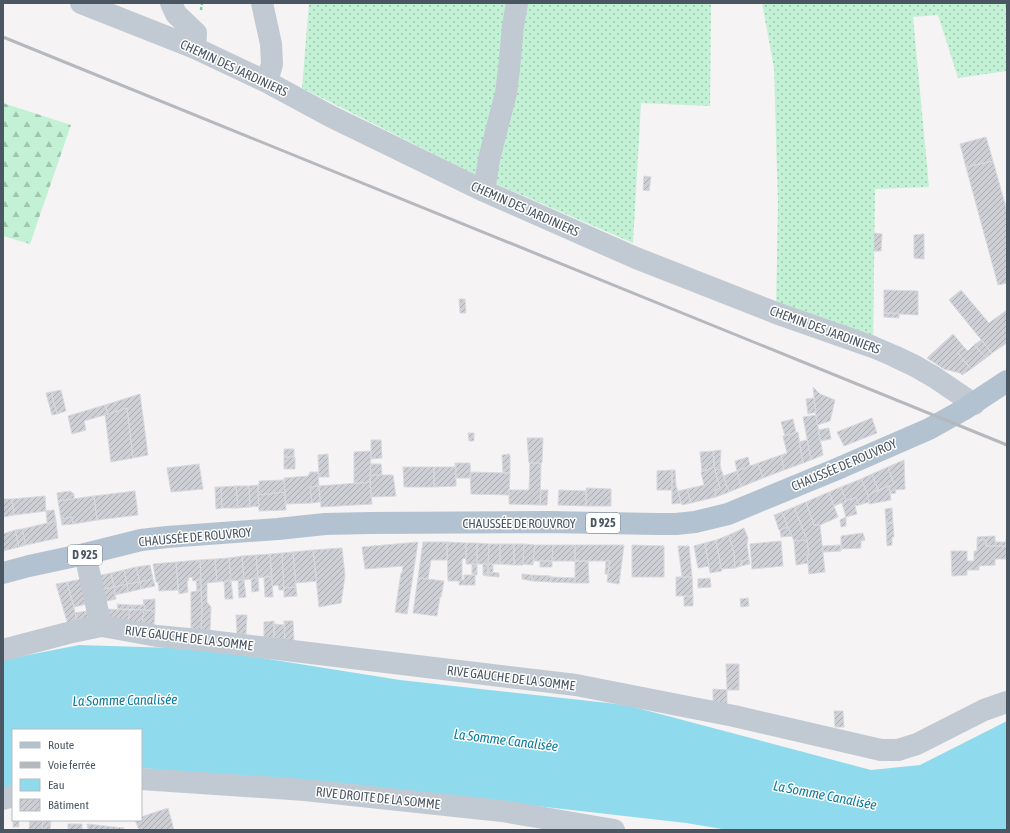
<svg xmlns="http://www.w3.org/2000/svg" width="1010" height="833" font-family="'Asap Condensed',sans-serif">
<defs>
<pattern id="grass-dots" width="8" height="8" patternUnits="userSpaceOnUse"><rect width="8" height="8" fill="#c3f1d5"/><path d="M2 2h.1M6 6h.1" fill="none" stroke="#a0c6b0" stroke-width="1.8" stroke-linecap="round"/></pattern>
<pattern id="forest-firs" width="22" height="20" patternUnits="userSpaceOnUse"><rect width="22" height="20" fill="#c3f1d5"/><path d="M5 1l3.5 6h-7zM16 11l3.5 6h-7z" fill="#a0c6b0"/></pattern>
<pattern id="building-hatch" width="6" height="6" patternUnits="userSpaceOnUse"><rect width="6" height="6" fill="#cdcfd5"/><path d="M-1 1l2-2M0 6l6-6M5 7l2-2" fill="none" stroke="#a8abb0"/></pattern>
</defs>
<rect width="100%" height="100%" fill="#f5f3f3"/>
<path fill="url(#grass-dots)" d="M309 3H711L710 106 641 103 633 243 480 177 302 88Z
M762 3H1007V71L958 78 938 15 913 17 929 187 875 189 873 347 776 313 778 204 774 68Z"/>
<path fill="url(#forest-firs)" d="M3 103 71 125 30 244 3 236Z"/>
<path fill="#90daee" d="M79 645 206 649 400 680 626 705 871 770 920 765 1007 721V830H728L686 823 403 791 141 768V730H13V787L3 790V660Z"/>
<path fill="url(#building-hatch)" stroke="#d7d9de" d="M986 137 993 161 966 167 960 144Z
M993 161 1007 211V283L998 285 966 167Z
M644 176 651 177 649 191 643 190Z
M874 233 882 234 881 251H874Z
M924 234V259L914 258V235Z
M884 290 918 291V315L884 313Z
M961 290 989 323 1007 310V343L992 353 949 300Z
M459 299H465L466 313H460Z
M884 313H899V318L884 317Z
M953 334 964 347 957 352 971 369 962 375 960 373 944 369 927 358Z
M981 340 992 353 986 358 974 345Z
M974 345 986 358 971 369 957 352 964 347 968 351Z
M813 387 820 394 835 400 830 421 817 425Z
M61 390 66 411 57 414 51 392Z
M51 392 57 414 52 415 46 393Z
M140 394 148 455 133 458 127 408 108 414 105 405Z
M814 398 816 412 808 414 806 399Z
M105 405 108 414 84 421 86 430 72 434 68 416Z
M127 408 133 458 111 462 105 415Z
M816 415 823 455 811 460 803 417Z
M872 418 877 433 844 446 837 432Z
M793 419 796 433 785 436 781 422Z
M829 428 831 439 820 441 818 430Z
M798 432 803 463 784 470 781 455 787 453 783 436Z
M468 433H474V441H469Z
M527 438H543L542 463H529Z
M371 440H381L382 458 371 459Z
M807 440 811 460 803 463 799 442Z
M284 449H294V457H284Z
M721 450 720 465 721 469 715 470 713 451Z
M371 451 370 482 354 484V452Z
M713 451 714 467 702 472 700 452Z
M328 454 329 477H319L318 455Z
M509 454 510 455V473H503L502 455Z
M781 455 784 470 763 478 758 463Z
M284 457H295V469H284Z
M748 457 750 466 737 471 735 461Z
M904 460 905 489 895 490 896 493 891 494 889 486 894 484 888 467Z
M455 463H470L471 478H456Z
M530 463H541L540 505 509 504V490H529Z
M758 463 763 478 741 487 737 471Z
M199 464 203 489 171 492 167 468Z
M371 464H381L382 475H370Z
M403 467H434V487H404Z
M434 467H456V486L434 487Z
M714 467 720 488 715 490 716 497 691 503 687 489 704 485 701 472Z
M888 467 894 484 878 490 872 474Z
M721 469 729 492 716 497 715 490 720 488 715 470Z
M672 470V490H657V471Z
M672 470H675L676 485 681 503 672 504Z
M737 471 741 487 729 492 723 476Z
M310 472H318L319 486 310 487 312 503 285 504 284 478 308 476Z
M470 472 510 473 509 495 471 494Z
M872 474 878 490 868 495 861 479Z
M370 475H393L396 496 371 497Z
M861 479 868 495 869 502 859 505 856 497 846 501 841 487Z
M284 480 285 492 258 495V485H259V481Z
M370 482 372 504 321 507 319 486Z
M258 485 259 506 250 507 249 486Z
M236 486 238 508H222L221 487Z
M236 486H249L250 507 238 508Z
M319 486 320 502 312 503 310 487Z
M889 486 891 500 869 504 868 495Z
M215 487H221L222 508 216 509Z
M841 487 846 501 834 506 829 492Z
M586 488 611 489V506H586Z
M687 489 691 503 682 505 678 491Z
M541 490H548L547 505H540Z
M559 490 586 491V506L558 505Z
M70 491 74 494V499L58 501 57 493Z
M135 491 138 515 97 520 94 496Z
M285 492 286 510 259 511 258 495Z
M829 492 838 517 820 525H814L806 502Z
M45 496 46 511 14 515 12 499Z
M94 496 97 520 73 524 72 517 61 519 58 501Z
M856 497 859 505 855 506 857 514 846 517 842 503Z
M3 499H12L14 515 3 517Z
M806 502 814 525H820L825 572 809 574 807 555H809L807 540 794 507Z
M794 507 807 540 794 541 782 512Z
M892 508 893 523H886L885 509Z
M54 510 56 521 47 523 46 511Z
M782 512 788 527 779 530 774 515Z
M72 517 73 524 62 525 61 519Z
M846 517V526L841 527 840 520Z
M56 521 58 538 26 545 22 529Z
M886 523H893L894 537H892V545L887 546Z
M788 527 792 536 781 537 780 530Z
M744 528 748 538 747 544 749 559 741 561V566L735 568 734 553 729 535Z
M22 529 26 545 19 547 15 530Z
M15 530 19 547 3 551V534Z
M863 533 865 540 861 541V548L841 549V536Z
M729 535 734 553 735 568 721 569 716 540Z
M995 536V542H1006V546H986V540H977V537Z
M1006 539H1007V559H995V565L979 566V570H967V575L952 576 951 551H967V561H974V551H977V540H986V546H1006Z
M716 540 722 571 710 573 705 543Z
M807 540 809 555H807L808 563 796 565 794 541Z
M781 541 783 566 752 569 750 544Z
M418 542 407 614 395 612 401 573H402L403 566 365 569 362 547Z
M423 542H447V560H431L428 579 418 578Z
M447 542 466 543V558L462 559V580H464V575H475V585H459V581H448Z
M466 543H477V564H466Z
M477 543 489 544 488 564H477Z
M705 543 709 566 698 568 694 546Z
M489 544H500V564H488Z
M500 544H514V565L500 564Z
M514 544H524L523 565H514Z
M524 544 535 545 533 565 523 564Z
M535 545H553L552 561H533Z
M553 545H575V561H552Z
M575 545H624L619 584 607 582 610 561H575Z
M632 545 664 546V577H632Z
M841 545V551L823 552V546Z
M678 546H689L692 577H682Z
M342 548 345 576 341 603 319 607 313 550Z
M313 550 317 581 296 583 293 552Z
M293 552 296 587 284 588 282 553Z
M282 553 284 590H279L278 585 272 586 270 554Z
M270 554 272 576 258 578 256 555Z
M256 555 258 578 244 580 242 556Z
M242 556 244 580 231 581 229 558Z
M229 558 231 581 217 582 215 559Z
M215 559 217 582 207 583V602L211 607 210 631 201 630 202 604 200 560Z
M749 559 750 564 741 566V561Z
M200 560 201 580 193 581 192 577 188 578 189 580 187 581 188 592 179 594 176 562Z
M540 561H552V567H540Z
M575 561H588L589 583H575Z
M606 561H610L608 574H605Z
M176 562 178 590 159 591 158 582H156L153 564Z
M472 564H477V575L472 574Z
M483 564H488V576L483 575Z
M488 564H493V573L488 572Z
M150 565 153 579 140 582 136 567Z
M136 567 140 582 127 584 124 570Z
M124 570 127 584 114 587 111 573Z
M488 572 499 573V577L488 576Z
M111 573 114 587 100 590 97 576Z
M522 574 532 575V581L522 579Z
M532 575 551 576 550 582 532 581Z
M272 576 273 597H265L264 578Z
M551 577 575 578V583L550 582Z
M676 577H692L693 596H676Z
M258 578 259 591 252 592 251 579Z
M418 578 444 581 441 597H440L437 616 413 613Z
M710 578 711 587 698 588V579Z
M82 579 91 603 74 607 67 582Z
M153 579 155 586 141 589 140 582Z
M196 580H201V590L197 591Z
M238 580H244L246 597 239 598Z
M224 581H231L233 599H225Z
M67 582 78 623 68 625 56 584Z
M140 582 141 589 128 592 127 584Z
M127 584 128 592 115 595 114 587Z
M114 587 116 599 103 602 100 590Z
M296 587 297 596 284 597V588Z
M201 590 202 612 201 630 191 628V592Z
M684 596H693V606H684Z
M748 598 749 606 741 607 740 599Z
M155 599V611L145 610 143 600Z
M117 604 131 605 132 609H118Z
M131 605H144L145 610 132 609Z
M105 609 130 610 128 622 107 619Z
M92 610 95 620 78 623 75 613Z
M130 610H144L142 623 128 622Z
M144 610 155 611 154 625 142 623Z
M236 615H247L246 634H237Z
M274 621V639L264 638V622Z
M284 621H293L294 641 285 640Z
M274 624 284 625 285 640 274 639Z
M726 664H739V690H727Z
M713 689 727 690V706L713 703Z
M834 711H843L844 727H835Z
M168 808 174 830H139L135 820H141V817Z
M13 819 19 820V827H13Z
M30 820H43L42 830H29Z
M43 820H51L50 830H42Z
M68 824H82V830H68Z
M87 824 124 828V830H89L90 829H88Z"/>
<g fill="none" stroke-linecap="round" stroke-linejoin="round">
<path stroke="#7ad0a6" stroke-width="2.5" stroke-dasharray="3 2" stroke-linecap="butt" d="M201 10 202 3"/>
<path stroke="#c1cad2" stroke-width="22" d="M81 3 195 48 267 82 330 116 484 191 636 258 776 313 873 347 894 356 915 366 934 377 974 404
M171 3 176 14 196 33 195 48
M262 3 271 44 272 64 267 82
M484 191 489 159 506 93 509 69 513 26 517 3
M85 554 101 626
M3 650 68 633 101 626 113 628 157 636 210 641 576 685 734 716 881 750H898L917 744 984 710 1007 702
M141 779 305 790 502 811 614 830
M3 799 13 796"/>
<path stroke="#b3c2d1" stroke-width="22" d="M3 573 29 566 85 554 141 540 167 537 278 529 325 524 370 523 547 522 658 524H676L695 522 728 514 837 469 929 429 963 410 1007 381"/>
<path stroke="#b5b8bd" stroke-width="3" d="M3 37 1007 445"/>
</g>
<g text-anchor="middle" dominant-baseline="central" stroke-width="3" stroke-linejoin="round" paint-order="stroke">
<g fill="#fff" stroke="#808990" stroke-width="1">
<rect x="586" y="513" width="34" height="20" rx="3"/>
<rect x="68" y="545" width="34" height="20" rx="3"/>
</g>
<g font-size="12" font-weight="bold" fill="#4a5661">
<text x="603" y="523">D 925</text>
<text x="85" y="555">D 925</text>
</g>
<g font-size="13" fill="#4a5661" stroke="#fff">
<text transform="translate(234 68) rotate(25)">CHEMIN DES JARDINIERS</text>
<text transform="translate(525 209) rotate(24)">CHEMIN DES JARDINIERS</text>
<text transform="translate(825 330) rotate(20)">CHEMIN DES JARDINIERS</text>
<text transform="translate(844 465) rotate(-23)">CHAUSSÉE DE ROUVROY</text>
<text x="519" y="523">CHAUSSÉE DE ROUVROY</text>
<text transform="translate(195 537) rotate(-5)">CHAUSSÉE DE ROUVROY</text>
<text transform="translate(189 638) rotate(7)">RIVE GAUCHE DE LA SOMME</text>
<text transform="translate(511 678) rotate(7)">RIVE GAUCHE DE LA SOMME</text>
<text transform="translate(378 798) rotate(6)">RIVE DROITE DE LA SOMME</text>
</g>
<g font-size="14" font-style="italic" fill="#0c7c9b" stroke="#fff">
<text transform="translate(125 700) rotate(-1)">La Somme Canalisée</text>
<text transform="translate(506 740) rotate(7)">La Somme Canalisée</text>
<text transform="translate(825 795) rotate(11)">La Somme Canalisée</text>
</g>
</g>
<rect width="1010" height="833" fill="none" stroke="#4a5661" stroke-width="8"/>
<rect x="12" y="729" width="130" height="92" fill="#ffffff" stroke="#b7bbc0"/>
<rect x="20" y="742" width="20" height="6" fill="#b3c2d1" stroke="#b7bbc0"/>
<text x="48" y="749" font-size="12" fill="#4a5661">Route</text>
<rect x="20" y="762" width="20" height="6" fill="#b5b8bd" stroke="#b7bbc0"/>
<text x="48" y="769" font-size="12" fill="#4a5661">Voie ferrée</text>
<rect x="20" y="779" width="20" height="12" fill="#90daee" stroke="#b7bbc0"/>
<text x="48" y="789" font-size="12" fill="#4a5661">Eau</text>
<rect x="20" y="799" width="20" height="12" fill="url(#building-hatch)" stroke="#b7bbc0"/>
<text x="48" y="809" font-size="12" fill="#4a5661">Bâtiment</text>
</svg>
